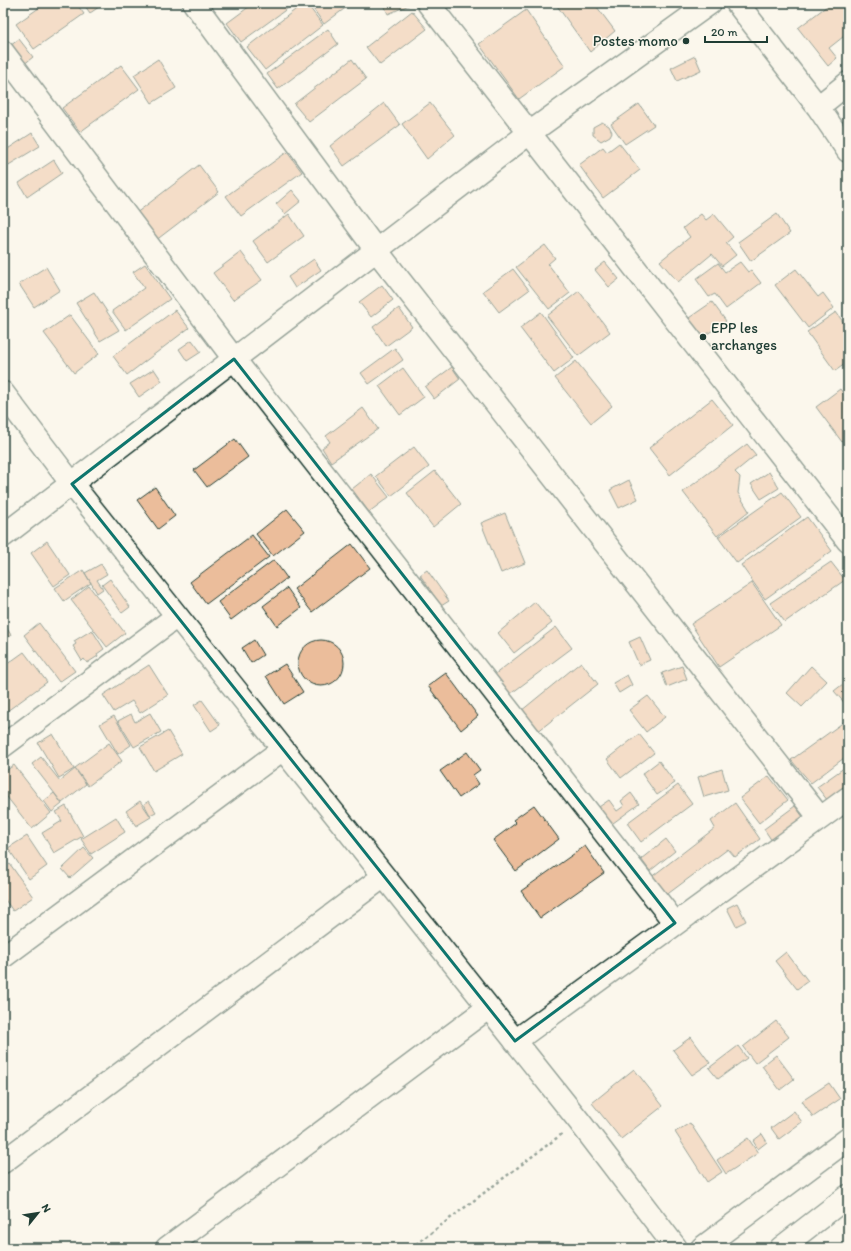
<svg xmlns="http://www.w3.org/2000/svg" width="851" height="1251" font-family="Itim,sans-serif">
<rect width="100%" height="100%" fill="#fbf7ec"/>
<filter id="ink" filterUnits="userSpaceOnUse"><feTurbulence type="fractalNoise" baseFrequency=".025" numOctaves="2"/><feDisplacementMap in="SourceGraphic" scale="8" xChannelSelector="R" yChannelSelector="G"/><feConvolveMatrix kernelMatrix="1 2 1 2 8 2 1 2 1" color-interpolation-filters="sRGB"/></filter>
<g filter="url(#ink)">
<path fill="#ebbd9b" stroke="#1f3d34" d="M46 3H76L84 14 34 49 16 24Z
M83 3H105L90 13Z
M254 3 258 9 266 3H295L241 42 227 23Z
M304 3H306L323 25 265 70 247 47Z
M309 3H352L324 24Z
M383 3H409V5L388 14Z
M555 3H594L615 31 590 52Z
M831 3H848V33L829 48 837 58 828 66 798 28Z
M526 10 565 66 519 99 479 44Z
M412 11 427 29 380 65 366 47Z
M328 29 338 44 278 89 267 74Z
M19 39 33 57 23 65 10 46Z
M695 56 701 70 677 81 671 68Z
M158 59 176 88 152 103 134 75Z
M352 59 366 79 309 122 294 104Z
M121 65 139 89 80 132 62 108Z
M384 103 400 125 344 166 330 146Z
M430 103 455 135 427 159 402 124Z
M639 104 654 125 625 144 611 124Z
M602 122 609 126 612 132 610 136 601 141 593 135V127Z
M32 133 40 146 7 166 3 159V152Z
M619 143 640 170 603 198 579 165 603 147 607 152Z
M287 152 302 172 241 216 226 196Z
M54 160 62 173 27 197 19 183Z
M199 165 219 192 155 241 135 214Z
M292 190 301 201 285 214 276 204Z
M289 214 304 236 268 262 253 241Z
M701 214 706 220 714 214 733 237 726 243 736 255 722 266 712 254 678 282 660 261 690 237 683 228Z
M777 214 790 233 751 261 738 242Z
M545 245 555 258 548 264 570 293 549 309 516 267Z
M241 252 262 280 233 300 213 273Z
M314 259 321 270 295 288 288 277Z
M605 262 619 279 609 287 595 270Z
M740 262 748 272 751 270 761 283 726 309 715 294 709 297 696 279 718 263 725 272Z
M145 264 170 299 126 330 112 311 144 288 133 272Z
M46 267 60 290 34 307 19 284Z
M513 269 529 290 499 312 483 291Z
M796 269 818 297 823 293 834 308 808 328 775 285Z
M382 285 393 300 371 317 359 302Z
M579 291 610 332 578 356 547 316Z
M94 292 119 330 100 341 76 303Z
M712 302 726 321 700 339 686 320Z
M399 308 412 327 386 346 373 327Z
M175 310 189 328 127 375 113 356Z
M541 312 574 358 554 373 520 328Z
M836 312 848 329V362L835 371 807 332Z
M70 315 99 354 74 373 44 333Z
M192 340 201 352 187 361 179 349Z
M395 348 403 360 369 384 361 373Z
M576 361 612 406 591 423 555 378Z
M452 367 460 379 434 399 425 387Z
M403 368 424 397 400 415 379 386Z
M154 369 162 381 139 397 130 384Z
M840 389 848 400V437L842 442 816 407Z
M712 399 733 425 670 475 649 448Z
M363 408 378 429 331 462 322 448 330 442 326 436Z
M235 439 248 457 207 487 194 470Z
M747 444 756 455 735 472 740 477 738 493 749 511 717 536 683 492Z
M414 447 429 467 391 496 376 476Z
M435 471 461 504 433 527 407 493Z
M769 472 779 488 761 499 751 484Z
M371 474 389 497 369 512 352 489Z
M629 480 638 499 619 508 610 490Z
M155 487 175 516 158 529 137 500Z
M782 492 801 517 737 563 718 537Z
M287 509 305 531 273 556 256 534Z
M505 513 525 563 501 573 481 523Z
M807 517 832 551 765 599 741 565Z
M252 535 269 557 206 604 190 582Z
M47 541 70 575 54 586 31 553Z
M352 544 370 568 312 612 294 589Z
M274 560 287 578 231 620 218 602Z
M831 562 845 580 785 622 770 603Z
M101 564 107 574 97 580 103 589 97 593 85 573Z
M83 570 91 583 64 601 55 588Z
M427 570 449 601 441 606 420 575Z
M110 579 130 607 122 613 102 585Z
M752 583 781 625 719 667 691 624Z
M89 586 125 633 107 647 71 600Z
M287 588 301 608 277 626 263 606Z
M535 602 552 623 514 653 498 633Z
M3 622 11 635 3 641Z
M39 623 75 671 59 682 24 635Z
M556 627 572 648 509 695 494 675Z
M92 630 104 649 97 654 98 656 87 663 84 659 82 661 73 646 76 644 74 641Z
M640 637 650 660 639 665 629 642Z
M298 663a23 23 0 1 1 46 0a23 23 0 1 1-46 0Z
M254 640 263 655 251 663 242 648Z
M24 652 47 682 3 714V667Z
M581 662 598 684 537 732 521 711Z
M285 664 303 692 284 704 266 676Z
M149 665 168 695 140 713 132 701 114 712 103 695Z
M682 666 687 679 667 687 662 673Z
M811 666 827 681 802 707 787 693Z
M446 673 478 716 461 730 428 686Z
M627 675 632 685 619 693 613 683Z
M848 680V707L834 691Z
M648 696 665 717 646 732 629 710Z
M202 700 220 725 211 731 194 705Z
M150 713 161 732 134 747 118 721 131 714 135 722Z
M114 716 131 745 118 754 100 724Z
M848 719V755L811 783 791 760Z
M168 731 182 754 154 771 140 747Z
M53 734 74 769 59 778 38 743Z
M639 734 654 753 621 778 607 759Z
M109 743 122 761 88 786 75 768Z
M467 752 480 770 473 775 479 784 459 798 440 771Z
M41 757 60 781 75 769 86 784 62 803 32 764Z
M659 761 675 783 657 795 642 774Z
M14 765 51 813 32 829 3 792V773Z
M848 765V786L828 801 817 787Z
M722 769 728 790 704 797 698 777Z
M769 776 788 800 759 823 740 798Z
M678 785 692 804 641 842 627 823Z
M54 793 62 804 52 812 44 801Z
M631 793 639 804 609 826 596 809 609 800 617 811 624 806 621 801Z
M140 801 151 817 136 826 126 811Z
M149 801 156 812 150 815 144 804Z
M735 803 760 839 735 857 728 849 665 896 650 878 715 828 711 821Z
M534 805 559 839 516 871 493 840 516 823 513 820Z
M66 806 83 836 54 853 42 833 62 821 56 812Z
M795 806 806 821 774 844 764 829Z
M116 817 125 832 91 854 81 839Z
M27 836 47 866 29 879 8 848Z
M666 839 675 851 650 871 641 859Z
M585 846 604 873 540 918 521 891Z
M84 848 93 858 70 878 62 869Z
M10 864 33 897 13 911 3 897V869Z
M737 903 746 921 736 926 727 908Z
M786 952 808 981 797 989 775 961Z
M776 1021 789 1037 755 1063 743 1047Z
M691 1037 710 1063 692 1075 673 1050Z
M738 1046 747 1058 718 1079 709 1068Z
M776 1055 794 1079 780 1090 762 1066Z
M634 1069 663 1106 621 1139 592 1103Z
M829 1083 840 1099 813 1117 802 1101Z
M794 1111 802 1122 779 1139 771 1128Z
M690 1123 722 1172 707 1182 675 1132Z
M762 1134 767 1142 758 1149 753 1141Z
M748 1138 758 1153 726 1174 717 1160Z"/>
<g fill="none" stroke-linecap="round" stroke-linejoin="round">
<g stroke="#1f3d34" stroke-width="25">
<path id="minor" d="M194 3 376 250 820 818
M428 3 848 541
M737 3 818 107 848 151
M3 52 234 359 675 923
M818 107 848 83
M3 393 72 484 579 1121 676 1248
M3 536 528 134 710 3
M3 746 177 616
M3 957 283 749
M515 1041 848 798
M3 1162 384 876
M167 1248 488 1008"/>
</g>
<g stroke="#1f3d34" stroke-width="25">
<path id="major" d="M702 1248 848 1139
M781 1248 848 1196"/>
</g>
<path stroke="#1f3d34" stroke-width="2.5" stroke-dasharray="3 3" stroke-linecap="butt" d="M411 1248 562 1134"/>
<use href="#minor" stroke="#fbf7ec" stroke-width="22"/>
<use href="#major" stroke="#fbf7ec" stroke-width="22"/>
</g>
</g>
<path d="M0 0H851V1251H0ZM234 359 675 923 515 1041 72 484Z" fill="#fbf7ec" fill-opacity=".55" fill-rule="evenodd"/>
<path fill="none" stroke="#0f766e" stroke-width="3" stroke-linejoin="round" d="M234 359 675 923 515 1041 72 484Z"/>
<g fill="#1f3d34" stroke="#fbf7ec" stroke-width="1.5">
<circle cx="686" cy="41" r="4"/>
<circle cx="703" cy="337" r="4"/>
</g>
<g text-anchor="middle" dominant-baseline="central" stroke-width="3" stroke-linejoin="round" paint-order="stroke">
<g font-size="15" fill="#1f3d34" stroke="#fbf7ec" text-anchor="end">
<text x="678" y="41">Postes momo</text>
<text x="711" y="328" text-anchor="start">EPP les<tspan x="711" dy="17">archanges</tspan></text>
</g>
</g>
<rect width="851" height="1251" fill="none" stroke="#fbf7ec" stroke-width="16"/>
<rect x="8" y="8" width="835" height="1235" fill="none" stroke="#1f3d34" stroke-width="1.5" filter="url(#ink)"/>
<g transform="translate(38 1213) rotate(60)" stroke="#fbf7ec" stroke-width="3" paint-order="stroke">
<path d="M0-3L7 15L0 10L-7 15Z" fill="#1f3d34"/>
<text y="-6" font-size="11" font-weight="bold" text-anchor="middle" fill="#1f3d34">N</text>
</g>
<path d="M705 36v6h62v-6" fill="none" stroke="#1f3d34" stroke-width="2"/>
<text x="711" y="36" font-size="12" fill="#1f3d34" stroke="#fbf7ec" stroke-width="3" paint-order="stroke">20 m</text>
</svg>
